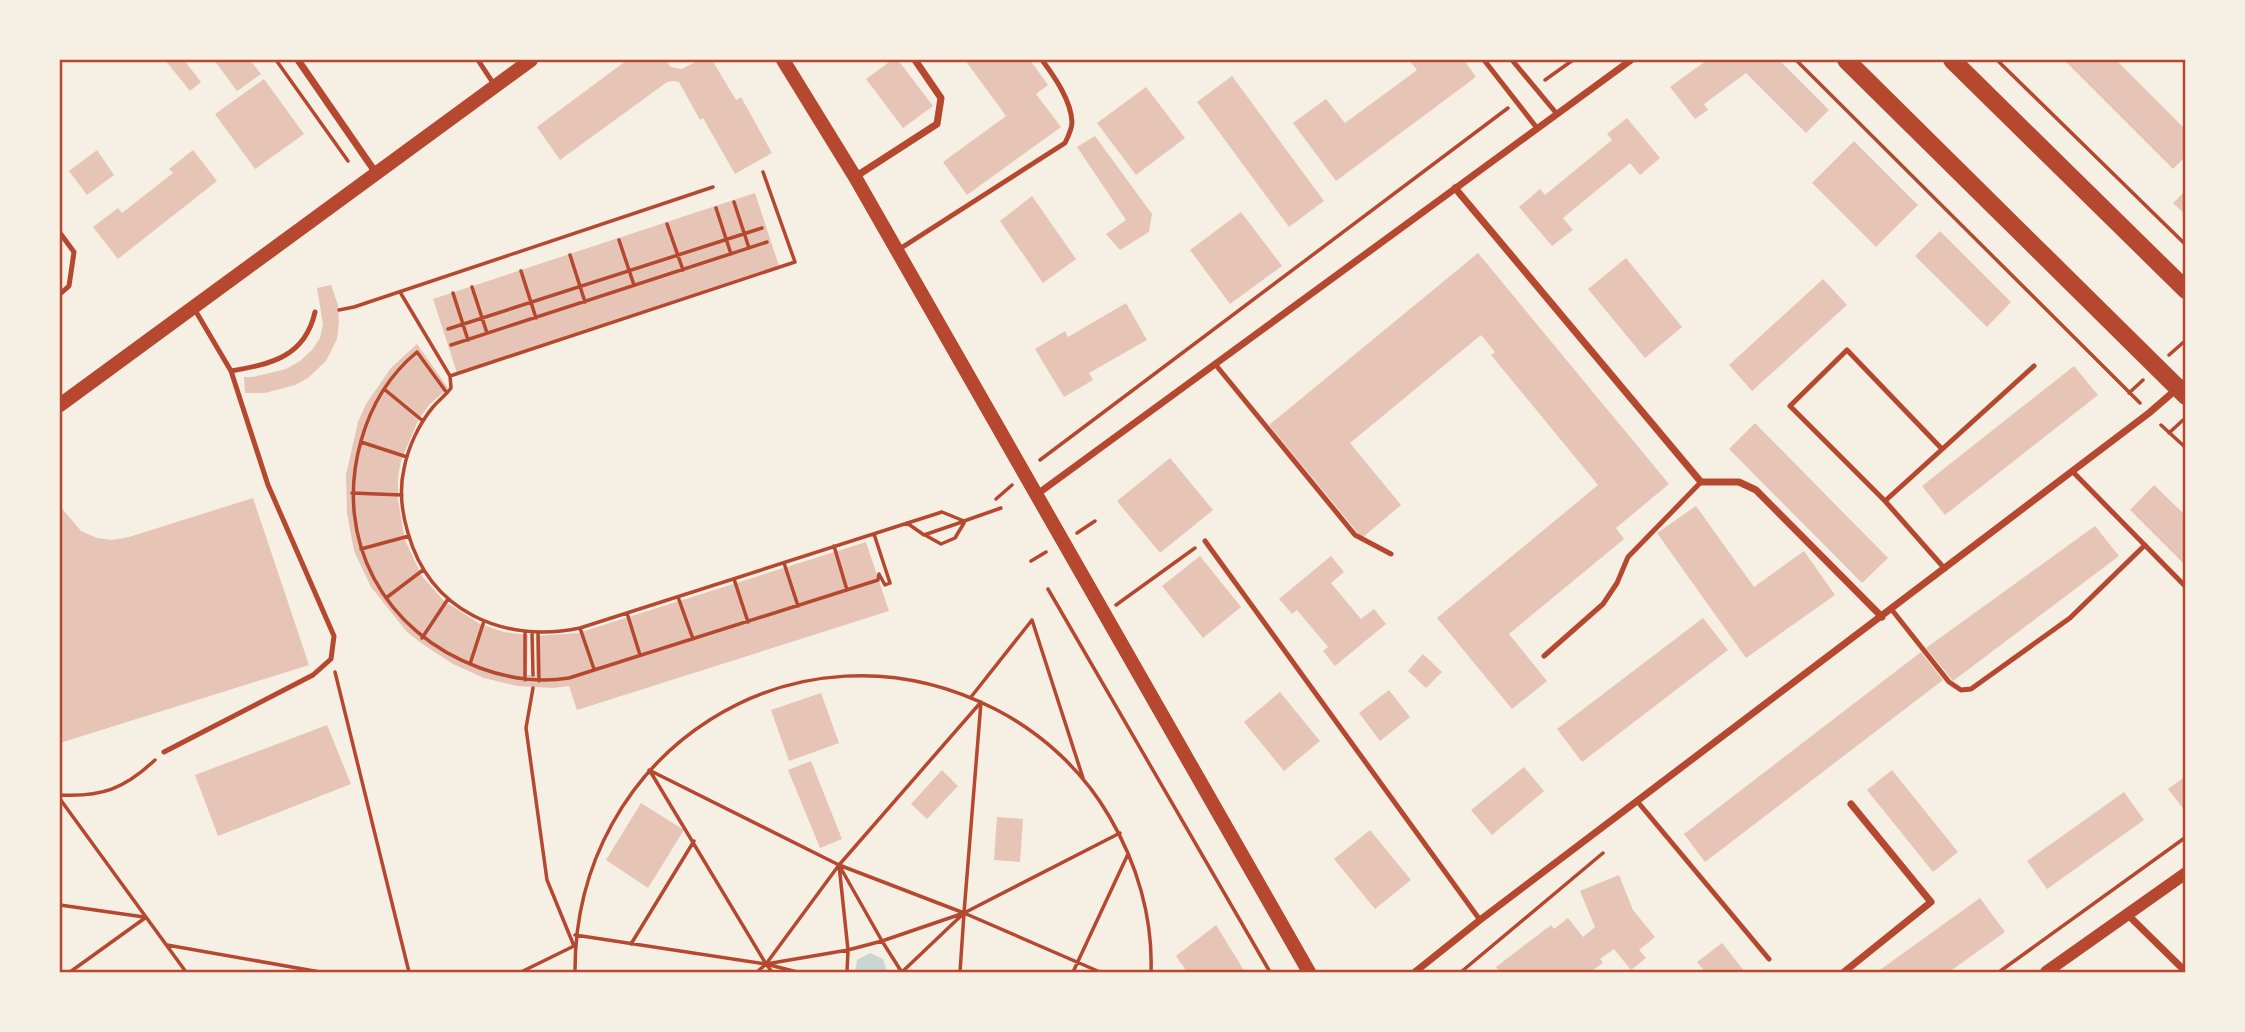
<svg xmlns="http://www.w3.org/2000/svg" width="2245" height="1032" font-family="'DejaVu Sans',sans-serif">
<rect width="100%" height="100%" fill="#f6efe4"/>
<path fill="#c9d6d2" d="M870 953 883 959 887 972H855L857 960Z"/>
<path fill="#e6c5b7" d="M165 60H184L201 82 190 91Z
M214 60H250L261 74 237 91Z
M627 60H665L671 67 682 69 699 60H712L736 100 741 97 772 153 735 174 703 118 700 120 679 82 673 81 667 82 560 160 537 127Z
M892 60H898L933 106 903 128 866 79Z
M965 60H1030L1048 85 1036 94 1061 127 967 195 943 162 1006 116Z
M1409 60H1464L1476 77 1336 181 1293 123 1326 99 1345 123 1417 70Z
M1707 60H1779L1829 110 1806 133 1746 73 1704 104 1708 110 1695 119 1670 87Z
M2064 60H2116L2186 130V156L2173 169Z
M1232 76 1324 201 1289 227 1197 102Z
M264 79 304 134 255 169 215 114Z
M1146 87 1185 138 1136 175 1097 123Z
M1627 118 1660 158 1640 175 1630 163 1563 218 1573 230 1552 246 1519 207 1540 189 1545 195 1612 140 1607 134Z
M1095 136 1152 214 1149 232 1120 250 1106 234 1126 220 1077 147Z
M1854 141 1918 205 1876 247 1812 183Z
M97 150 114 175 87 195 69 171Z
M193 150 217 181 118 259 93 227 118 208 122 213 173 173 169 169Z
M2186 190V215L2173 203Z
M755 193 779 266 457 373 433 299Z
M1032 196 1076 259 1043 283 1000 221Z
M1241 212 1282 266 1230 304 1190 250Z
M1940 231 2011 302 1987 327 1915 256Z
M1478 253 1669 484 1616 528 1624 539 1509 634 1547 681 1512 709 1437 618 1598 485 1491 355 1495 352 1481 335 1350 443 1401 505 1362 538 1269 425Z
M1626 258 1682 327 1645 358 1588 289Z
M1823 279 1847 305 1752 391 1729 365Z
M331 285 338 305 339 322 337 339 326 361 308 378 295 385 265 393H245L244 377H253L286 369 300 361 312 350 320 338 323 324 317 288Z
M1126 303 1147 340 1089 373 1093 380 1064 397 1035 349 1065 331 1068 337Z
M417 344 448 388 429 405 418 421 401 461 398 477V500L405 540 422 576 443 600 480 624 504 632 528 635 527 675H536V636L578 633 866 542 889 611 577 710 569 686 553 688 517 686 484 678 453 664 421 643 407 632 371 587 354 551 347 513 346 475 358 422 366 404 391 368Z
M2074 366 2098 395 1945 515 1922 486Z
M1755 423 1888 558 1862 583 1729 449Z
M1170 458 1213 510 1160 553 1117 501Z
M2154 485 2186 516V566L2130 510Z
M253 498 309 665 60 743V506L81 531 97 538 112 540 129 537Z
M1696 506 1754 587 1804 551 1835 595 1746 658 1657 533Z
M2095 526 2119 556 1953 681 1926 648Z
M1200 556 1241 607 1203 638 1162 586Z
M1331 556 1344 572 1331 583 1361 619 1374 609 1386 624 1335 666 1323 651 1328 647 1297 610 1292 614 1279 599Z
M1703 618 1728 650 1582 762 1557 729Z
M1921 652 1943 680 1705 862 1684 834Z
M1423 654 1442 672 1426 688 1408 671Z
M1389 690 1410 717 1380 741 1359 713Z
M1280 692 1320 741 1284 771 1244 722Z
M821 693 839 743 789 761 771 710Z
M327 725 351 784 218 836 195 775Z
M811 761 842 839 820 848 788 770Z
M1524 767 1544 791 1492 835 1471 810Z
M942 770 958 786 927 819 911 804Z
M1892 770 1958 852 1933 872 1867 790Z
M2186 776V812L2168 789Z
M2124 792 2144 820 2047 889 2027 861Z
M641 803 684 830 648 888 606 860Z
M997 817 1023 819 1020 862 994 860Z
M1370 830 1411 880 1375 909 1334 859Z
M1619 875 1633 910 1655 937 1639 950 1646 958 1631 970 1614 949 1600 959 1603 963 1590 972H1500L1496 967 1551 925 1554 929 1568 918 1583 937 1595 927 1580 891Z
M1980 898 2005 932 1949 972H1877Z
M1216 925 1245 972H1187L1176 956Z
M1722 943 1745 972H1705L1697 962Z"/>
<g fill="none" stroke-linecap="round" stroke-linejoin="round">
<path stroke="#b5482f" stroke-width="3.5" d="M276 60 348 161
M1796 60 2140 403
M1997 60 2186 245
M1545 80 1573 60
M734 202 749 248
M716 208 731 254
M667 224 683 270
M619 240 634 285
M570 255 585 302
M521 271 536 318
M472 287 487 333
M400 292 450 376 451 388C446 395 439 400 433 407 419 424 408 447 404 469 399 490 402 513 408 533 430 611 503 644 580 628L942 512 964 521 1001 508
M453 293 468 340
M339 310 354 307 713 187
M448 329 762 228
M451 345 767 242
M2169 355 2186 340
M450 376 795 262 763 172
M384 389 423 421
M447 393 417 352C388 376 371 405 361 441 333 540 384 633 480 668 510 679 538 683 569 678L878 580 879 574 885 585 890 583
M2129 393 2143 380
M2161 425 2186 448
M2169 433 2183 420
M361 442 407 457
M1040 460 1508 108
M352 493 402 495
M996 499 1012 485
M907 523 924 535 962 522
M1077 533 1095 521
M874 534 890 583
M925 535 941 544 955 538 964 523
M834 546 847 590
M361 549 409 536
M1031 561 1046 552
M784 563 798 606
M734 579 748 622
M1048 589 1270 972
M678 597 693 639
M386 598 423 570
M1116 605 1195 548
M627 613 640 655
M1032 620 1083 778
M580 628 594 669
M532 632 533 675
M538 632 539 681
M422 638 448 599
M470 664 484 621
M335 672 409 972
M525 680V631
M971 697 1032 620
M649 770 839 865 964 913 960 972
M650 771 766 964
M60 795C102 797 124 789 155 760
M60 799 186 972
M60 905 144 917
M964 913 981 702
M964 913 1120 833
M964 913 1100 972
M575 935 766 964 797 972
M631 944 694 841
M167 945 320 972
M70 972 145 918
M521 972 574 946 547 880 526 728 533 688
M575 972C574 752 796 607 995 709 1042 733 1083 771 1109 816 1137 863 1153 918 1151 972
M757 972 766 964 848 950 839 865 882 941 964 913 902 972
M772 972 766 964 839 865 981 702
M847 972 848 950 882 941 901 971
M1073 972 1128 854
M1461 972 1603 853
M1999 972 2186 837"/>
<path stroke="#b5482f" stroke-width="5" d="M478 60 495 86
M1484 60 1537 128
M1512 60 1557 114
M60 233 74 252 69 286 60 294
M898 250 1065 143C1068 137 1072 129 1072 122 1071 100 1054 76 1042 60
M1215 364 1355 535 1391 554
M231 371C271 364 305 357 315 312
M1942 449 1847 350 1790 406 1885 501 1945 569
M2073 472 2186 587
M1885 501 2034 366
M1205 541 1480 920
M1892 610 1949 682 1961 690 1971 689 2070 618 2145 545
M1544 656 1603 604 1617 583 1628 557 1701 482
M164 752 313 675 331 659 334 636 268 485 231 371 195 310
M1637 801 1769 959"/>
<path stroke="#b5482f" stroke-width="7" d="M298 60 376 173
M855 177 937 124 941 98 915 60
M1455 188 1701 482H1739L1756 490 1882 617
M1036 495 1631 60
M2128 915 2186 972
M1415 972 1480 920 2149 413 2186 381
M1844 972 1931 902 1851 804"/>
<path stroke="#b5482f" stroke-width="12" d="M2046 972 2186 873"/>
<path stroke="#b5482f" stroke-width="14" d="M783 60 855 177 1309 972
M60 405 531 60"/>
<path stroke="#b5482f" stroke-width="18" d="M1846 60 2186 396
M1952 60 2186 290"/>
</g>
<rect width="2245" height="1032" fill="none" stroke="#f6efe4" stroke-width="122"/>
<rect x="61" y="61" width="2123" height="910" fill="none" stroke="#b5482f" stroke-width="2.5"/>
</svg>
